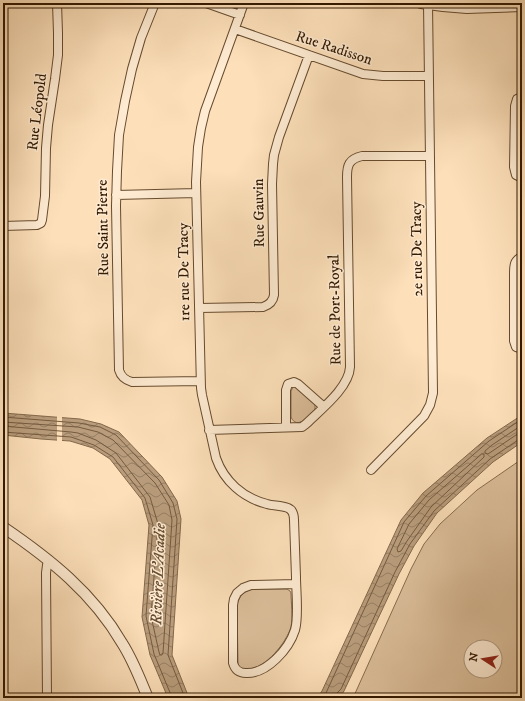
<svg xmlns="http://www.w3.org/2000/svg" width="525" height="701" font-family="'IM FELL DW Pica',serif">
<defs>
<pattern id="water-waves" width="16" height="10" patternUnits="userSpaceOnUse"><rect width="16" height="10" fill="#b89c7b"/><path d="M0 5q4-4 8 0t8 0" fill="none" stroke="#967e62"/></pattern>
</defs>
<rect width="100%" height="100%" fill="#fde0ba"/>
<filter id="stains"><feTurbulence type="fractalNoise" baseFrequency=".005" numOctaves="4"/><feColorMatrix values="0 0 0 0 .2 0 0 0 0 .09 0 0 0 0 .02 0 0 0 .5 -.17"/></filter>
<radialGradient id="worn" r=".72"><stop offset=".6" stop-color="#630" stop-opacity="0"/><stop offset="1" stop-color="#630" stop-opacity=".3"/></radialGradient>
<path fill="#dbbe9a" stroke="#876c4d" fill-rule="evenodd" d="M295 386 313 403 315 405V410C309 415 297 431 291 417V391L293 387Z
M522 459V698H353L411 569 424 544 440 524 477 490ZM471 647H495V671H471Z
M253 589H287L290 591 291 593C291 603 293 616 291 627 286 643 266 668 248 669 243 669 240 669 238 664L237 605C239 596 244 591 253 589Z"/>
<path fill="url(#water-waves)" stroke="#83684a" d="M3 413 80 419 101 424 119 432 162 477 177 501 181 519 172 655 189 698H168L150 655 142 617 149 525 142 500 110 459 93 448 70 441 41 439 3 435Z
M522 415V442L493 462 437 513 414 546 399 574 344 691 339 698H317L322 691 401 520 423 493 487 438Z"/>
<path fill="#fde0ba" d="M57 415H62V442H57Z"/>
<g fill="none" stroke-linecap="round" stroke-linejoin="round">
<path stroke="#765a3e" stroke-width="1" d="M3 417 79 423 100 427 116 435 159 480 173 503 177 519 168 655 185 698
M3 422 78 427 98 432 113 440 155 483 169 505 172 520 163 653 162 655H160L159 652 151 616 158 524 150 497 116 453 96 440 78 433 71 432 3 426
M522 425 492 445 485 451V453L488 454 516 435 522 434
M3 432 71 437 94 445 113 457 145 498 153 525 146 616 154 654 171 695V698
M482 454H484V457L431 507 407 541 401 551 398 552 397 549 409 524 429 500Z
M322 698 326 693 404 522 426 496 489 441 522 419
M336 698V694L341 689 395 572 410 544 434 511 490 459 518 440 522 439"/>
<g stroke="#664b2e" stroke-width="10">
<path id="minor" d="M155 3 141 38 132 69 125 101 119 135 117 171 116 206 119 370C121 377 125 380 132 382L200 381
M206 3 240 15
M244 3 205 111 201 128 198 147 196 182 201 388 202 395 216 458C224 481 243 498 267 504 273 506 281 505 288 508 293 510 294 515 294 520L296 577C296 591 299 617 295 630 289 649 267 674 246 673 239 673 235 670 233 663V605L234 599 237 593 243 588 251 585 296 584
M235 29 363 74 383 76H428
M522 97 517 99 515 106 514 167 516 175 522 178
M116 195 196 193
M3 226 37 225 41 223 42 220 45 196 46 148 48 125 55 79 58 55V33L57 3
M522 257C514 260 514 266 514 274V341L516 347 522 349
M199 308 263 307C269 305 273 302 274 295L272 184 273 164 274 155 279 137 309 55
M286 427V390L288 384 294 382 298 384 324 407
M209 430 302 427 306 424C320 410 349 388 350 367L347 177C347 165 349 159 362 156H429
M371 470 424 416 430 405 433 393 428 3
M47 698 46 573 47 565 49 560"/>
</g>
<g stroke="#664b2e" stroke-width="12">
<path id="tertiary" d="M421 3 443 6 467 8 522 6
M3 527C50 559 93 593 122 643 133 660 140 679 148 698"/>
</g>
<use href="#minor" stroke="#feebd2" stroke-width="8"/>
<use href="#tertiary" stroke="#feebd2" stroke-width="10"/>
</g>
<g text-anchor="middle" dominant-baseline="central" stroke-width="3" stroke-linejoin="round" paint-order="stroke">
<g font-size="15" fill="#331900" stroke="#feebd2">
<text transform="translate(334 48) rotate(18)">Rue Radisson</text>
<text transform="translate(37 112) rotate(-83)">Rue Léopold</text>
<text transform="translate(259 213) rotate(-91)">Rue Gauvin</text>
<text transform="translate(103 228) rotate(-91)">Rue Saint Pierre</text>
<text transform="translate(417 249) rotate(-91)">2e rue De Tracy</text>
<text transform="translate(184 272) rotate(-91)">1re rue De Tracy</text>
<text transform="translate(335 310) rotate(-91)">Rue de Port-Royal</text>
</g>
<g font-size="16" font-style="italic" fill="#684d31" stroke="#feebd2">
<text transform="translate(158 574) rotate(-88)">Rivière L'Acadie</text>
</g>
</g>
<rect width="525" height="701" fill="none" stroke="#fde0ba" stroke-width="16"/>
<rect x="4" y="4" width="517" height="693" fill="none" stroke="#331900" stroke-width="2"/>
<rect x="8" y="8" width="509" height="685" fill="none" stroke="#331900"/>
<g transform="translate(483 659) rotate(282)"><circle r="19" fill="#feebd2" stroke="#ad977e"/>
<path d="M0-3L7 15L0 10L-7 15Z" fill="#8f2418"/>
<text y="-6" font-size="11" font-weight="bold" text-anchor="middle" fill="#331900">N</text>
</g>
<rect width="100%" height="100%" filter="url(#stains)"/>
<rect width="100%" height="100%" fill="url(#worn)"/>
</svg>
